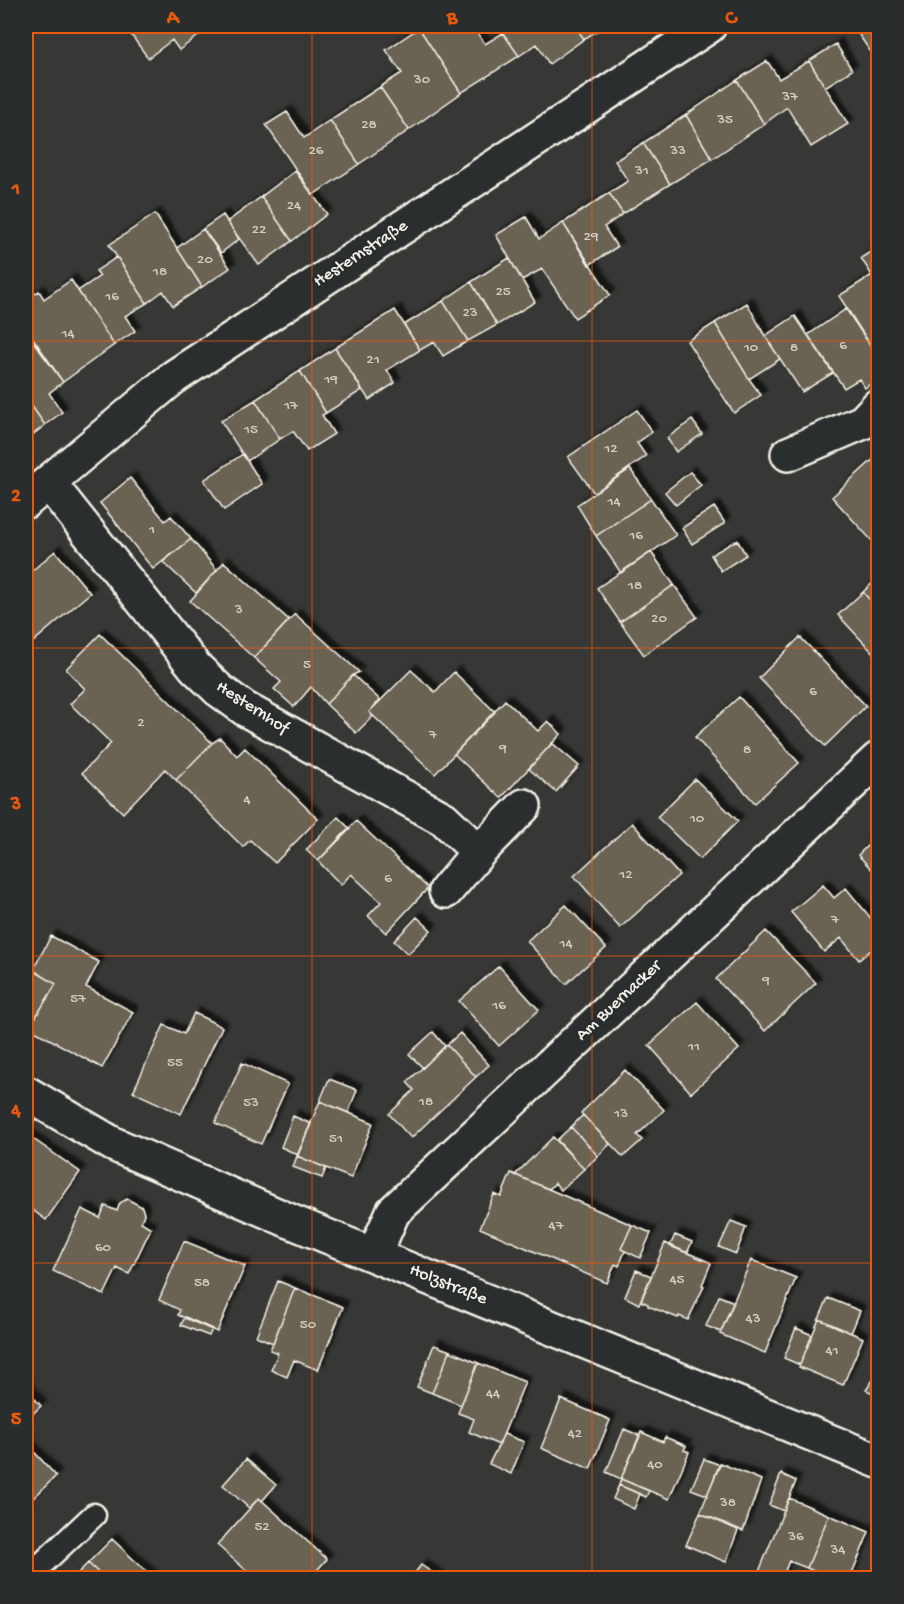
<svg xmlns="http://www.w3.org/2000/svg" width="904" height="1604" font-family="'Gochi Hand',sans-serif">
<defs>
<filter id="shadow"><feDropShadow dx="5.5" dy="-5.5" stdDeviation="1.5" flood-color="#0009"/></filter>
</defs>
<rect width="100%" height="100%" fill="#373835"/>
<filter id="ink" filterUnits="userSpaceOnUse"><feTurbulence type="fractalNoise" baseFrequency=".0167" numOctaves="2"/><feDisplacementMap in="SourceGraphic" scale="12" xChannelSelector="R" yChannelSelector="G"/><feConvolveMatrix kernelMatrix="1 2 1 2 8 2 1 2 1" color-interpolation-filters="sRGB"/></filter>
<g filter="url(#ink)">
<path fill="#6a6353" stroke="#f4f1e8" stroke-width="1.5" filter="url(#shadow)" d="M139 26H207L209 28 179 50 172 40 148 58 129 32Z
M423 26H472L485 44 503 33 519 56 461 93 419 28Z
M514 26H575L584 39 549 64 537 44 519 56 503 33Z
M575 26H605L584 39Z
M861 26H878V50L872 54 855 29Z
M419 28 461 93 409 130 380 87 402 73 386 50Z
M836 44 852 70 825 87 809 61Z
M767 61 779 79 809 61 848 124 811 147 787 107 764 124 737 80Z
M737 80 764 124 712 159 686 115Z
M380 87 409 130 359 164 330 120Z
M287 112 304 138 330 120 359 164 313 195 266 125Z
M686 115 712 159 670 184 643 143Z
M643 143 670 184 623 214 609 193 628 181 615 161Z
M295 171 327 214 292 241 261 197Z
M609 193 623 214 604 227 617 247 589 265 563 223Z
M261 197 292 241 259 265 227 222Z
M155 214 202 287 173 306 163 291 147 303 109 245Z
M223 215 239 239 221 253 203 229Z
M526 217 539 239 563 223 610 295 575 318 542 269 522 280 496 235Z
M203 229 230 268 202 287 177 248Z
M878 247V285L861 258Z
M117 257 147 303 125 316 135 331 114 345 78 291 100 276 96 271Z
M509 258 535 302 497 325 471 282Z
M872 275 878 285V357L839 296Z
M71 280 114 345 63 382 26 328V300L39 291 44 299Z
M471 282 497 325 468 341 443 301Z
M443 301 468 341 443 356 434 342 420 350 404 325Z
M747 303 765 336 780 359 749 379 715 323Z
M846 309 878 357V378L865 388 859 379 844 388 808 335Z
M395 310 420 350 387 370 395 383 369 400 335 348Z
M795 316 833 373 802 392 765 336Z
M715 323 749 379 761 395 734 413 687 341Z
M32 340 63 382 49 393 62 412 45 425 26 398V344Z
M335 348 362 390 326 413 300 371Z
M300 371 326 413 322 415 334 434 307 451 293 431 280 439 255 400Z
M26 398 45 425 26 440Z
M255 400 280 439 247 461 221 421Z
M637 410 652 432 637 443 646 456 594 493 568 457Z
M692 420 702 434 676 452 667 438Z
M243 454 262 484 224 510 204 480Z
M878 455V537L873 542 832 497Z
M630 469 651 499 596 536 577 505Z
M690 472 701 485 676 505 665 492Z
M130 478 165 521 171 516 191 539 153 569 100 503Z
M651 499 676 535 621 573 596 536Z
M714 507 725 523 692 544 682 528Z
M191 539 217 570 196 593 163 562Z
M737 540 746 555 721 571 711 555Z
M55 551 90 593 26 648V576Z
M651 552 674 585 620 622 597 588Z
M224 562 289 620 254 658 190 601Z
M878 578V609L863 592Z
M674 585 697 617 644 655 620 622Z
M863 592 878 609V658L838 615Z
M295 614 359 672 353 675 326 704 311 687 294 707 274 689 281 682 254 658Z
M100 634 212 743 176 780 165 769 123 813 82 773 111 743 70 704 85 689 66 669Z
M800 637 866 706 825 746 759 678Z
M411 670 435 692 454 672 495 712 435 774 369 712Z
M353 675 380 700 369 712 373 716 356 733 326 704Z
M739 697 799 763 755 803 695 737Z
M505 700 538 731 548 721 561 734 501 798 454 754Z
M220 738 237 756 245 748 318 819 275 863 250 840 243 847 176 780 212 743Z
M552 743 579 766 556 792 529 769Z
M695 779 738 821 700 859 657 817Z
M338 817 350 829 318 861 306 850Z
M356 821 428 888 386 933 368 916 381 902 351 874 341 885 318 861Z
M632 823 679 875 620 928 574 876Z
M878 835V876L858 855Z
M823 885 834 898 846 888 878 927V944L859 960 841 938 824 952 791 912Z
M566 905 606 948 566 984 527 941Z
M417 917 431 930 408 954 394 941Z
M766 931 816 983 765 1031 716 979Z
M51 936 99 962 86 987 133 1012 102 1068 29 1028 56 984 33 970Z
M26 966 56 984 29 1028 26 1026Z
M499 966 539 1010 499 1046 459 1001Z
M697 1002 739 1049 691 1093 649 1045Z
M194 1013 222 1027 181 1114 133 1092 164 1025 184 1034Z
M433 1032 445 1046 423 1068 409 1054Z
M460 1033 489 1065 476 1077 447 1045Z
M447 1045 476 1077 411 1138 389 1114 414 1090 407 1082Z
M242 1063 288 1084 261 1144 215 1123Z
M625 1070 664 1110 637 1135 642 1140 623 1157 581 1113Z
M329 1079 357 1090 348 1113 320 1101Z
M320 1101 373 1123 351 1178 297 1156Z
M583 1115 610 1144 598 1156 571 1127Z
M293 1116 311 1124 298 1155 281 1147Z
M571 1127 598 1156 584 1169 557 1140Z
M26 1134 80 1172 46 1220 26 1205Z
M553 1137 584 1169 561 1190 555 1183 549 1189 515 1175Z
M297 1156 326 1168 322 1178 293 1167Z
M511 1173 632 1225 621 1249 625 1251 619 1266 615 1264 607 1283 480 1228 494 1194 501 1197Z
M127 1199 142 1207 144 1214 141 1222 151 1228 129 1274 117 1268 104 1295 53 1271 82 1209 100 1218 105 1206 117 1211 120 1203Z
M731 1221 746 1227 736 1254 719 1247Z
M632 1225 651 1233 640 1258 621 1249Z
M675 1235 692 1242 687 1253 670 1246Z
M184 1241 245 1266 217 1332 178 1315 180 1310 159 1300Z
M665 1243 711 1263 702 1285 704 1286 688 1320 679 1316 678 1318 648 1306V1304L641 1301Z
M751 1260 796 1278 765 1353 720 1334Z
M636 1270 651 1276 639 1304 625 1297Z
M278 1281 295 1288 273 1343 256 1336Z
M295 1288 343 1307 318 1370 294 1360 287 1377 271 1370 278 1353 270 1350Z
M719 1296 734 1302 721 1332 706 1326Z
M828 1298 860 1311 851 1333 819 1319Z
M185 1317 212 1329 209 1336 181 1325Z
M819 1319 863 1338 843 1385 799 1367Z
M796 1328 812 1335 800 1365 784 1358Z
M434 1345 450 1351 432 1393 417 1387Z
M450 1351 478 1363 461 1405 432 1393Z
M478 1363 525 1382 499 1445 469 1432 474 1419 458 1413Z
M878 1373V1395L866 1390Z
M26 1389 41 1406 26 1420Z
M561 1399 610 1420 590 1469 541 1448Z
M624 1429 640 1436 621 1479 606 1472Z
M641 1432 663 1442 665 1437 686 1446 684 1450 689 1452 669 1499 621 1479Z
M504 1434 524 1442 511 1474 489 1464Z
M26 1443 56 1476 26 1505Z
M246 1459 276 1485 262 1501 259 1498 249 1508 223 1485Z
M704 1459 720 1465 707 1495 691 1489Z
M720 1463 761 1480 743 1531 700 1513Z
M781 1474 796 1481 784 1511 769 1505Z
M621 1479 649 1491 646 1497 619 1485Z
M619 1485 640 1494 634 1509 613 1499Z
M259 1498 327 1559 310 1578H255L217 1545Z
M789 1498 829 1515 807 1568 789 1561 782 1578H770L758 1574Z
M700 1513 738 1530 726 1562 686 1545Z
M829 1515 869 1532 850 1578H824L825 1576 807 1568Z
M112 1539 153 1578H104L88 1563Z
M88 1563 104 1578H73Z
M421 1565 440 1578H411Z"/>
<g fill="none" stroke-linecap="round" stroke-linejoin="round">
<g stroke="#f4f1e8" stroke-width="27">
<path id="lane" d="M27 1578 94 1515"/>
</g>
<g stroke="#f4f1e8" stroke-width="38">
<path id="street" d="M788 454 863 422 878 406
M49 483 195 667 219 690 245 709 444 819 479 852 524 806
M26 501 174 377 709 26
M446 891 479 852
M26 1093 113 1144 290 1221 878 1461
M374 1255 393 1212 878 759"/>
</g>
<use href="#lane" stroke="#2a2d2e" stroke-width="22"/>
<use href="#street" stroke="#2a2d2e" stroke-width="33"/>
</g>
</g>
<path fill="none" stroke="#e8590c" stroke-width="1.5" stroke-opacity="0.55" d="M312 26V1578M592 26V1578M26 341H878M26 648H878M26 956H878M26 1263H878"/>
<g text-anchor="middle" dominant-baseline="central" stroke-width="5" stroke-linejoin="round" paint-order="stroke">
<g font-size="15" fill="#d2cec3">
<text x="422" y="80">30</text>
<text x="790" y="97">37</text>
<text x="725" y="120">35</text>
<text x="369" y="125">28</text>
<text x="316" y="151">26</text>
<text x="678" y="151">33</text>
<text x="642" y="171">31</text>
<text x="294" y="206">24</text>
<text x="259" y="230">22</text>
<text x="591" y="237">29</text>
<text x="205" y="260">20</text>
<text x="160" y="272">18</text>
<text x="503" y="292">25</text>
<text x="112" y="297">16</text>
<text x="470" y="313">23</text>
<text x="68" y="334">14</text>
<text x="843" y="346">6</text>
<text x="751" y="348">10</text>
<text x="794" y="348">8</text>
<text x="373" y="360">21</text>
<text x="331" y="380">19</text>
<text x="291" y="406">17</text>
<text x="251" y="430">15</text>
<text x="611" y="449">12</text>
<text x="614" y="502">14</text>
<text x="152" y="530">1</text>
<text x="636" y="536">16</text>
<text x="635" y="586">18</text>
<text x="239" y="610">3</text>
<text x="659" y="619">20</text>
<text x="307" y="665">5</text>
<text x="813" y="692">6</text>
<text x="141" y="723">2</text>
<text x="433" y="735">7</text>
<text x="503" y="749">9</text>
<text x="747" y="750">8</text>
<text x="247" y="800">4</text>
<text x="697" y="819">10</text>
<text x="626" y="875">12</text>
<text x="388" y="879">6</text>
<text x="835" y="920">7</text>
<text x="566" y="944">14</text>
<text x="766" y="981">9</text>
<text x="78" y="999">57</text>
<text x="499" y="1006">16</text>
<text x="694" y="1047">11</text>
<text x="175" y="1063">55</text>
<text x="426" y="1102">18</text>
<text x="251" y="1103">53</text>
<text x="621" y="1114">13</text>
<text x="336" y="1139">51</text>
<text x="556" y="1226">47</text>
<text x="103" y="1248">60</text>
<text x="677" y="1280">45</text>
<text x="202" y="1283">58</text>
<text x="753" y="1319">43</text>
<text x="308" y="1325">50</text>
<text x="832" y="1351">41</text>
<text x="493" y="1394">44</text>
<text x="575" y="1434">42</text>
<text x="655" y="1465">40</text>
<text x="728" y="1503">38</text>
<text x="262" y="1527">52</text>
<text x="796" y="1537">36</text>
<text x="838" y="1550">34</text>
</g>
<g font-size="18" fill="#f4f1e8" stroke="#2a2d2e">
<text transform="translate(361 254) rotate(-33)">Hesternstraße</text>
<text transform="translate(252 708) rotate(33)">Hesternhof</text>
<text transform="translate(619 1001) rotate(-43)">Am Buernacker</text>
<text transform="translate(448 1285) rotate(22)">Holzstraße</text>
</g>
</g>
<rect width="904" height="1604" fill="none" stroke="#2a2d2e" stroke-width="66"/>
<rect x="33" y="33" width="838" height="1538" fill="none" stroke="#e8590c" stroke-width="2"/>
<g font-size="20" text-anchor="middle" font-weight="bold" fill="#e8590c">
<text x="173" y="23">A</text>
<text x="452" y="23">B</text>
<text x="731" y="23">C</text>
<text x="16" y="194">1</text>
<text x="16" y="501">2</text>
<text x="16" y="809">3</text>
<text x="16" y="1116">4</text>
<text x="16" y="1424">5</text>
</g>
</svg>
